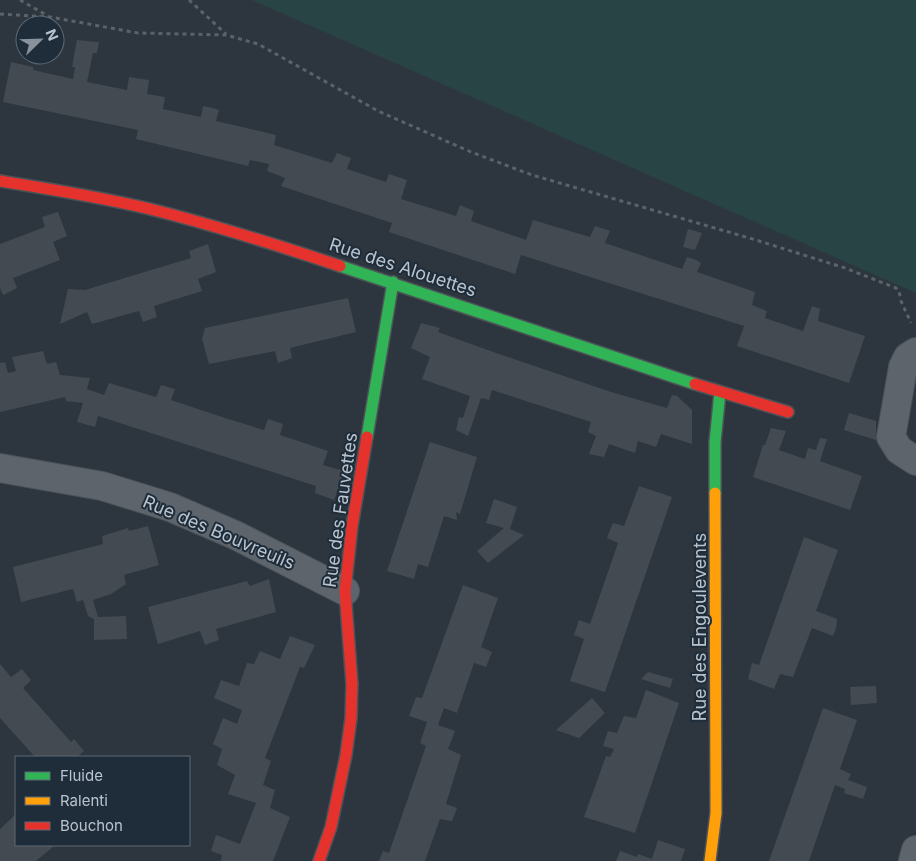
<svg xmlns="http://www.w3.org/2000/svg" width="916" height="861" font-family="Inter,sans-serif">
<rect width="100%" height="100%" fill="#2d363e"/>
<path fill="#294445" d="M252 0H916V293Z"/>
<path fill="#434a51" d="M77 40 99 42 97 53H93L87 82 127 90 129 77 149 80 147 94 165 97 163 109 201 117 203 106 213 108 219 110 216 121 276 135 274 145 332 163 337 153 351 158 347 169 386 182 389 174 407 180 401 199 456 216 460 205 474 211 471 221 526 240 533 220 590 237 595 226 610 231 605 243 682 269 687 257 696 260 701 263 697 272 755 292 752 305 767 311 765 318 803 331 812 306 820 309 818 321 865 336 849 383 737 346 744 326 521 255 515 274 389 232 392 223 281 186 285 178 267 171 269 164 250 160 248 166 136 139 138 130 3 102 11 62 33 67V70L73 79 75 67H72Z
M58 212 67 236 53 242 60 260 13 278 17 288 3 295 0 288V244L45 227 42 217Z
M688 229 702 233 695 250 683 247Z
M208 244 216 272 198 279 202 291 154 306 157 317 143 322 139 311 92 324 87 312 60 324 68 289 85 290 191 258 189 251Z
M348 298 356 332 290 348 292 358 278 363 275 351 209 364 202 339 205 328Z
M421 323 440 328 438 332 496 353 611 392 667 408 672 395 677 396 692 410V444L661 434 656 447 638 441 635 453 609 444 604 457 589 454 596 436 588 432 591 422 492 390 489 400 481 398 468 436 456 430 459 417 463 418 470 396 422 379 430 357 411 348Z
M43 351 47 364 56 362 60 375 90 378 87 389 104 395 109 383 156 397 161 385 175 389 171 400 219 416 264 430 268 419 283 424 280 435 328 451 323 465 344 471 334 500 315 493 316 486 98 416 95 427 77 422 83 403 66 401 65 397 0 412V363L5 362 8 373 16 371 12 357Z
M849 413 876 421V440L844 430Z
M771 428 786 431 779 450 805 459 808 448 816 450 820 438 827 439 820 461 862 476 850 510 753 477 763 445H765Z
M430 442 477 457 460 514 456 512 457 520 444 516 428 567 418 564 414 579 387 571Z
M639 486 672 497 605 692 570 681 584 639 574 635 579 620 590 624 618 543 607 538 610 530 613 523 624 526Z
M494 499 517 507 510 529 524 535 488 563 477 551 504 528 486 523Z
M148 526 159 565 124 575 126 584 111 594 93 600 98 617 126 616 127 639 94 640V619L88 616 83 600 77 602 73 589 21 602 13 567 103 544 102 536 128 528 129 531Z
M804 537 838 550 816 611 837 619 836 628 833 636 812 628 793 677 780 674 774 689 748 679 752 663 759 665Z
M269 579 276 612 216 629 219 640 205 645 200 631 158 644 148 607 247 581 250 586Z
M463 585 498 598 481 647 492 652 486 667 474 663 457 713 444 708 438 725 455 731 448 749 461 755 446 804 457 808 452 821 440 819 425 861H379L383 851 389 853 426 746 420 743 427 722 409 716 416 697 422 698Z
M290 636 315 645 304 668 300 667 265 758 271 761 263 785 275 790 270 808 290 817 273 861H221L222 855 211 851 216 835 240 844 256 803 228 794 235 775 217 765 222 749 213 744 223 718 237 724 242 710 214 698 221 680 239 686 247 663 254 664 260 651 280 659Z
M0 664 11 677 22 669 26 674 31 680 23 688 71 742 74 739 84 751 77 757H35L0 718Z
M648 672 673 679 670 688 641 679Z
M876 686 877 703 851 705 850 687Z
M646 690 679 703 635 833 584 817 606 756 610 757 614 749 603 746 608 731 617 733 624 716 636 718Z
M592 698 605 713 579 738 556 730Z
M823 708 857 720 840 769 851 774 848 780 867 787 863 799 844 793 845 789 835 785 809 861H769Z
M16 814V845H52L53 847 36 861H0V829Z
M658 840 685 849 681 861H616L620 851 637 857 638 854 652 859Z"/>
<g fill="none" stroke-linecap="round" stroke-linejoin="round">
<g stroke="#4c5258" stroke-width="30">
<path id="street" d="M916 352 908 357 903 367 891 437 899 450 916 461
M0 468 102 486 170 507 235 535 345 591
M913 861 916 850"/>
</g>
<g stroke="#4c5258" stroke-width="14">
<path id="fast" d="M340 266 695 384
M367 437 393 282
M715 493V442L720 392"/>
</g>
<g stroke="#4c5258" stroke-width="14">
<path id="slow" d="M710 861 716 813 715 493"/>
</g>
<g stroke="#4c5258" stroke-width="14">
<path id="jam" d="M0 181C50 189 101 197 150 209 214 225 277 245 340 266
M695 384 788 412
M319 861 331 827 346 755 351 718 352 684 345 591 352 526 367 437"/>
</g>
<path stroke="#5b6368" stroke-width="3" stroke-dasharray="4 4" stroke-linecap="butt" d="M20 0 48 16
M189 0 226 34
M0 14 50 17 138 33 226 35 258 44 378 111 471 152 532 175 756 240 845 268 896 288 899 291 901 301 911 323"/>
<use href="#street" stroke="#5e646c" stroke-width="28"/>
<use href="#fast" stroke="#30b455" stroke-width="11"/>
<use href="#slow" stroke="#ff9f0a" stroke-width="11"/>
<use href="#jam" stroke="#e5322d" stroke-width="11"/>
</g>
<g text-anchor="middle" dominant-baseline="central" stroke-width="4" stroke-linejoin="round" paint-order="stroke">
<g font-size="18" fill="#b9c3ce" stroke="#1f2d3a">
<text transform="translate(403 267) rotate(18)">Rue des Alouettes</text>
<text transform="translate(340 510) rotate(-82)">Rue des Fauvettes</text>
<text transform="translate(219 532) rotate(23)">Rue des Bouvreuils</text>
<text transform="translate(699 627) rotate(-90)">Rue des Engoulevents</text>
</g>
</g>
<rect x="15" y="756" width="175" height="90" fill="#1f2d3a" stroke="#5d6975"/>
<rect x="25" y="772" width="25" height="8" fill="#30b455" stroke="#5d6975"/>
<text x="60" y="781" font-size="15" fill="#b9c3ce">Fluide</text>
<rect x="25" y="797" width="25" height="8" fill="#ff9f0a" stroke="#5d6975"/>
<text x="60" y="806" font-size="15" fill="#b9c3ce">Ralenti</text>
<rect x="25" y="822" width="25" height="8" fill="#e5322d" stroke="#5d6975"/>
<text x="60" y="831" font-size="15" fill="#b9c3ce">Bouchon</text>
<g transform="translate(40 40) rotate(67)"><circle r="24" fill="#1f2d3a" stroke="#5d6975"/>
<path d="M0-4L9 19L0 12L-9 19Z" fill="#88929c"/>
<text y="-8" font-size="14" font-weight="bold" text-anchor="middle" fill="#b9c3ce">N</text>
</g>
</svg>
